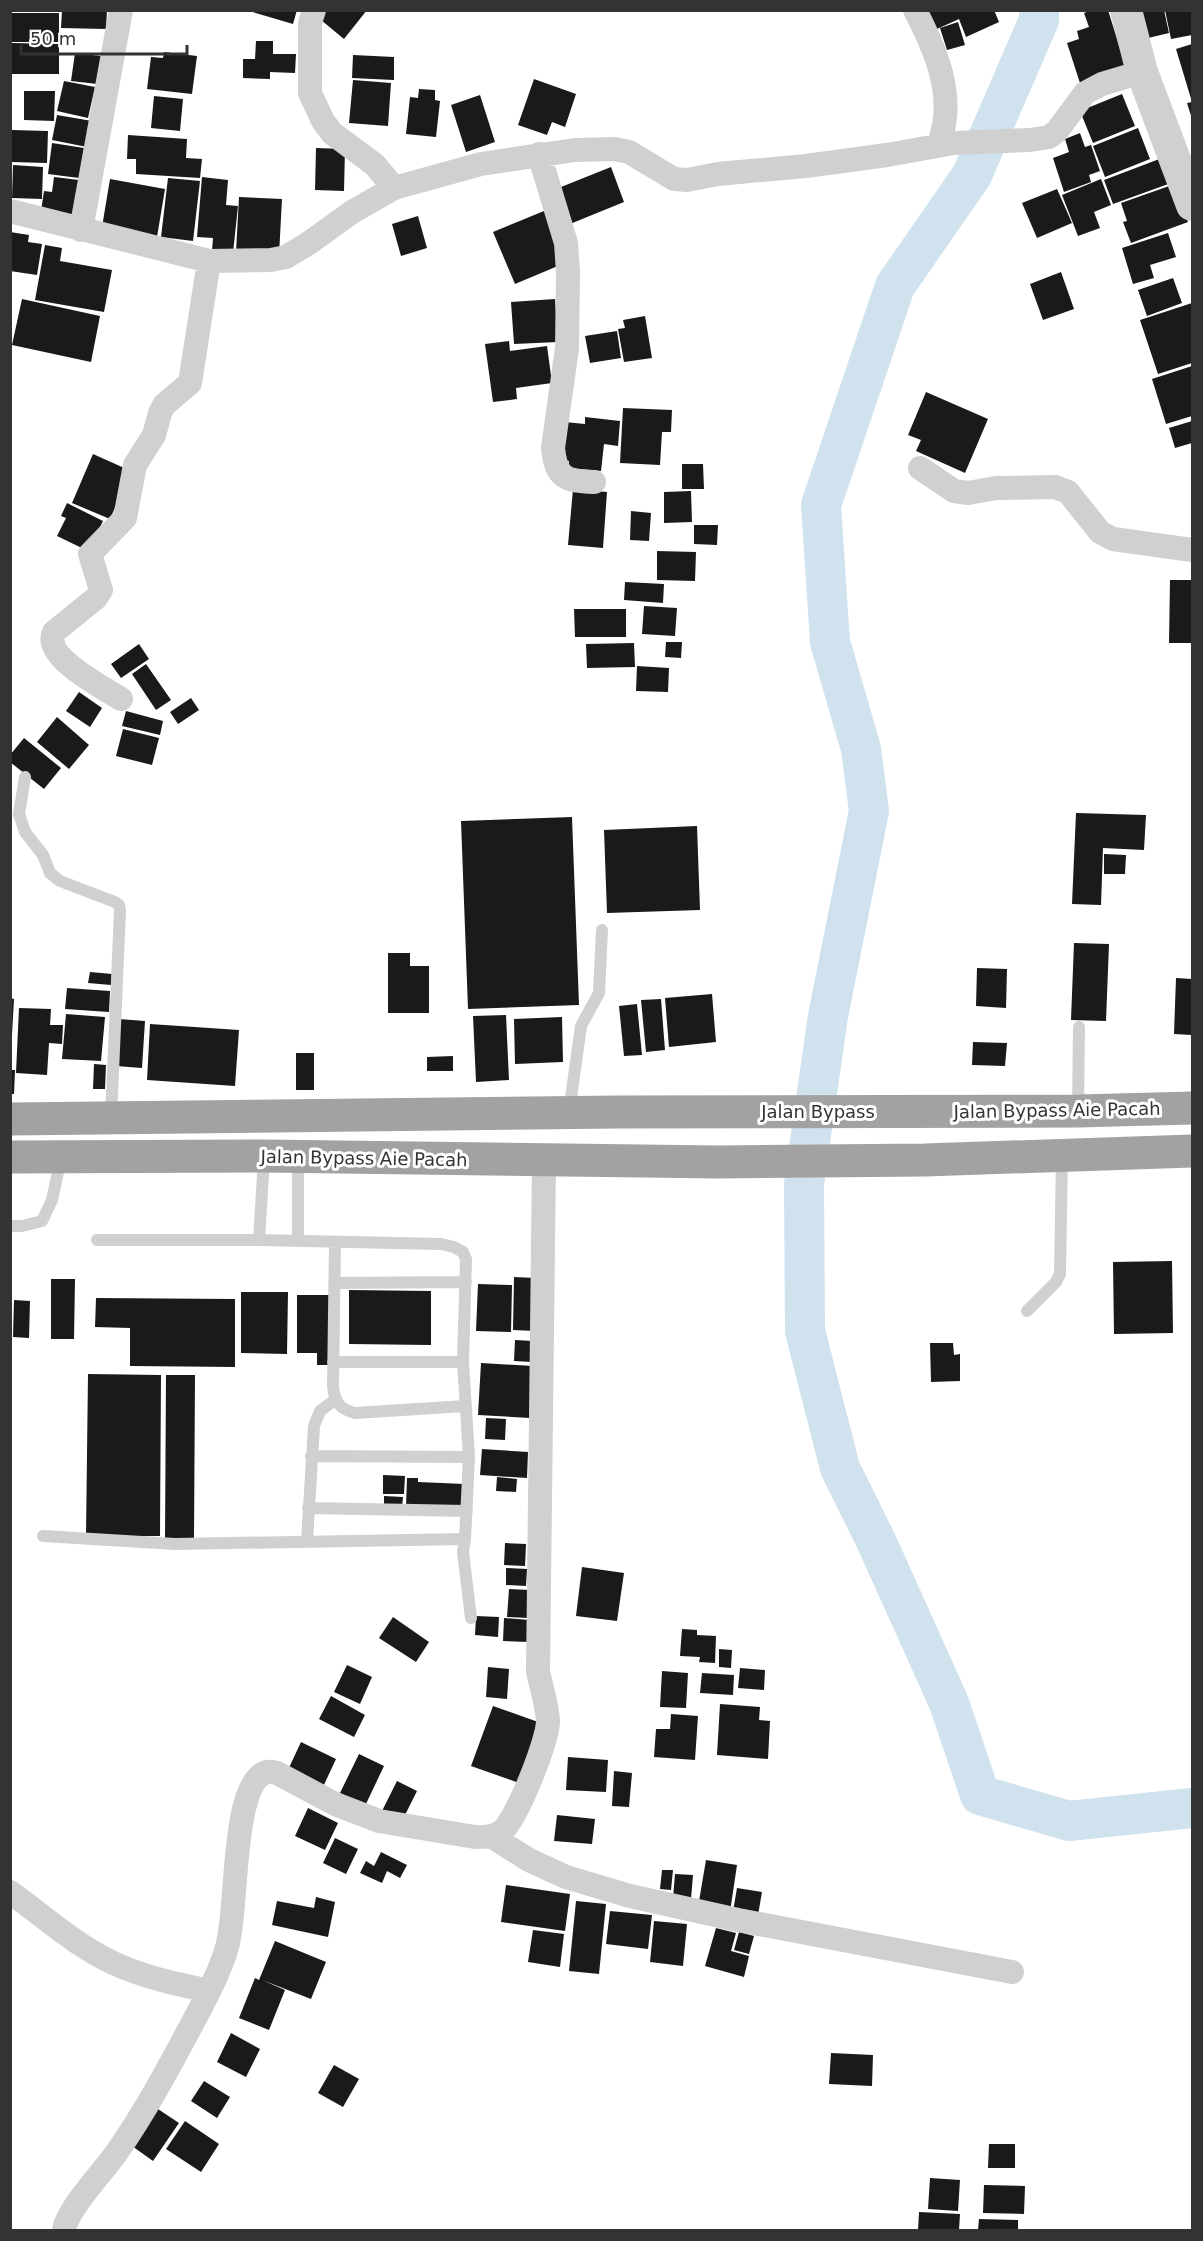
<svg xmlns="http://www.w3.org/2000/svg" width="1203" height="2241" font-family="'DejaVu Sans',sans-serif">
<rect width="100%" height="100%" fill="#fff"/>
<g fill="none" stroke-linecap="round" stroke-linejoin="round">
<path stroke="#cfe2ee" stroke-width="40" d="M1039 10V20L972 175 895 286 821 505 830 642 861 749 869 811 828 1016 804 1184 805 1331 840 1468 877 1543 949 1703 980 1795 1069 1821 1192 1808"/>
</g>
<path fill="#1a1a1a" d="M62 10H107L106 29 61 28Z
M246 10H297L293 24Z
M319 10H367L344 39 315 15Z
M920 10H994L999 22 966 37 959 19 937 29Z
M1092 10H1108L1126 68 1080 83 1067 43 1079 39 1077 31 1089 27 1084 13Z
M1137 10H1164L1169 33 1144 39Z
M1165 10H1192V35L1171 39Z
M12 13H59V42H12Z
M958 22 965 45 947 50 940 28Z
M256 41H273V54H296L295 73 270 72V79L243 78V59H255Z
M12 43 59 44V74H12Z
M1192 44V119L1187 103 1192 102 1176 49Z
M164 52 197 56 192 94 147 89 151 57 163 58Z
M75 53 109 57 106 85 71 81Z
M353 55 394 57V80L352 78Z
M534 79 576 94 565 127 552 122 547 135 518 125Z
M353 80 391 83 388 126 349 123Z
M64 81 95 87 88 118 57 111Z
M419 89 435 90V100L440 101 436 137 406 134 410 97 418 98Z
M24 91H55L54 121 24 120Z
M1122 94 1135 126 1093 143 1080 111Z
M480 95 495 142 466 152 451 105Z
M154 96 183 99 180 131 151 128Z
M57 115 92 121 87 147 52 140Z
M1138 128 1150 159 1105 177 1093 146Z
M12 130 48 131 47 163 11 162Z
M1080 133 1085 147 1091 145 1100 171 1089 175 1091 182 1064 192 1053 158 1069 152 1065 139Z
M128 135 187 139 186 158 202 159 200 178 136 174V159H127Z
M52 143 84 148 79 178 48 174Z
M316 148 345 149 344 191 315 190Z
M1162 158 1171 183 1113 204 1104 180Z
M13 165 43 167 42 199 12 198Z
M611 167 624 202 570 224 556 189Z
M54 177 79 180 75 215 41 211 44 191 52 192Z
M202 177 228 180 226 205 238 206 233 253 212 251 213 238 197 237Z
M168 178 200 181 193 241 161 237Z
M110 179 165 189 157 237 102 227Z
M1101 179 1111 205 1094 212 1100 228 1078 236 1062 195Z
M1172 185 1188 222 1131 243 1123 222 1127 221 1121 203Z
M1057 189 1072 223 1037 238 1022 203Z
M239 197 282 199 279 255 236 252Z
M544 211 565 263 515 284 493 232Z
M418 216 427 248 401 256 392 224Z
M10 232 29 235 28 242 42 244 37 275 10 271Z
M1168 233 1176 257 1150 265 1154 278 1133 284 1122 248Z
M45 245 62 248 60 261 112 270 104 312 35 300Z
M1061 272 1074 309 1043 320 1030 284Z
M1173 278 1182 303 1147 316 1138 290Z
M22 299 100 316 91 362 12 345Z
M555 299 558 342 514 344 511 302Z
M1192 303V363L1158 374 1140 320Z
M645 316 652 358 624 362 618 329 625 328 623 320Z
M617 331 621 358 590 363 585 336Z
M509 341 510 351 547 346 552 383 516 388 517 399 493 402 485 344Z
M1192 366V416L1166 424 1152 379Z
M926 392 988 419 965 473 916 451 921 440 908 435Z
M623 408 672 410 671 432H662L660 465 620 463Z
M585 417 620 421 618 446 604 444 601 471 568 468 569 461 561 460 565 422 585 424Z
M1192 421V443L1175 448 1169 428Z
M93 454 131 471 110 519 72 503Z
M682 464H703L704 489H682Z
M573 489 607 492 603 548 568 545Z
M691 491 692 522 664 523V492Z
M67 503 103 521 88 551 57 536 66 518 61 516Z
M631 511 651 513 649 541 630 540Z
M694 525H718L717 545 694 544Z
M657 551 696 552 695 581 657 580Z
M1170 580H1192V643H1169Z
M625 582 664 584 663 603 624 600Z
M644 606 677 608 675 636 642 634Z
M574 609H626V637H575Z
M666 642H682L681 658 665 657Z
M634 643 635 667 587 668 586 644Z
M139 644 149 659 121 678 111 664Z
M146 664 171 700 156 710 132 674Z
M637 666 669 668 668 692 636 691Z
M79 692 102 708 90 727 66 711Z
M191 698 199 710 178 724 170 712Z
M126 711 163 721 160 735 122 726Z
M57 717 89 745 69 769 37 742Z
M123 729 159 738 152 765 116 756Z
M24 738 61 768 44 789 10 762V755Z
M1076 813 1146 815 1144 850 1103 848 1101 905 1072 904Z
M572 817 579 1005 468 1009 461 821Z
M697 826 700 910 607 913 604 830Z
M1104 854 1126 855 1125 874H1104Z
M1074 943 1109 944 1106 1021 1071 1020Z
M388 953H410V966H429V1013H388Z
M977 968 1007 969 1006 1008 976 1006Z
M90 972 112 974 111 985 88 983Z
M1176 978 1192 979V1035L1174 1034Z
M67 988 110 991 109 1012 65 1009Z
M712 994 716 1042 669 1047 665 998Z
M10 998 14 999 12 1035H10Z
M661 999 665 1050 646 1052 641 1000Z
M637 1004 642 1055 624 1056 619 1006Z
M19 1008 51 1009 50 1025H63L62 1044 49 1043 47 1075 16 1073Z
M66 1014 105 1017 101 1061 62 1059Z
M506 1015 509 1080 476 1082 473 1016Z
M562 1017 563 1062 515 1064 514 1019Z
M119 1019 145 1021 142 1068 116 1066Z
M150 1024 239 1030 235 1086 147 1080Z
M973 1042 1007 1043 1005 1066 972 1065Z
M296 1053H314V1090H296Z
M453 1056V1071H427V1057Z
M94 1064 106 1065 105 1089H93Z
M10 1070H15L14 1094H10Z
M1172 1261 1173 1333 1114 1334 1113 1262Z
M514 1277 536 1278 535 1331 513 1330Z
M51 1279H75L74 1339H51Z
M478 1284 512 1285 511 1332 476 1331Z
M349 1290 431 1291V1345L349 1344Z
M241 1292H288L287 1354 241 1353Z
M297 1295H331L330 1365H317V1353H297Z
M96 1298 235 1299V1367L130 1366V1328L95 1327Z
M14 1300 30 1301 29 1338 13 1337Z
M515 1340 533 1341 532 1362 514 1361Z
M930 1343H953L954 1355 960 1354V1381L931 1382Z
M481 1363 533 1366 530 1418 478 1415Z
M88 1374 161 1375 160 1536H86Z
M166 1375H195L194 1539H165Z
M486 1418 506 1419 505 1440 485 1439Z
M482 1449 528 1452 527 1478 480 1475Z
M383 1475 405 1476 404 1494H383Z
M497 1477 517 1479 516 1492 496 1491Z
M407 1478H418V1482L465 1484V1509L406 1507Z
M384 1496 403 1497 402 1508H384Z
M505 1543 526 1544 525 1566 504 1565Z
M582 1567 624 1573 617 1621 576 1616Z
M506 1568 527 1569 526 1586 506 1585Z
M509 1589 530 1590 528 1618 507 1617Z
M476 1616 499 1617 498 1637 475 1635Z
M393 1617 429 1642 416 1662 379 1638Z
M504 1618 530 1620 529 1642 503 1641Z
M682 1629 697 1630V1635L716 1636 715 1663 699 1662 700 1657 680 1656Z
M719 1649 732 1650 731 1668 719 1667Z
M347 1665 372 1677 360 1704 334 1692Z
M488 1667 509 1669 507 1699 486 1697Z
M740 1668 765 1670 764 1690 738 1688Z
M662 1671 688 1673 686 1708 660 1707Z
M702 1673 734 1675 733 1695 700 1693Z
M331 1696 365 1715 354 1737 319 1719Z
M720 1704 760 1707 759 1720 770 1721 768 1759 717 1755Z
M493 1706 541 1723 519 1783 471 1766Z
M671 1714 698 1716 695 1760 654 1757 656 1729H670Z
M301 1742 336 1759 322 1789 287 1772Z
M359 1754 384 1766 365 1806 340 1793Z
M568 1757 608 1760 606 1792 566 1790Z
M614 1771 632 1773 629 1807 612 1806Z
M397 1781 417 1791 402 1821 382 1811Z
M308 1808 338 1823 325 1850 295 1836Z
M557 1815 595 1819 592 1844 554 1841Z
M335 1838 358 1849 346 1874 323 1863Z
M381 1852 407 1865 400 1878 387 1871 382 1883 360 1873 366 1861 374 1866Z
M706 1860 737 1865 730 1912 698 1907Z
M662 1870H673L671 1890 660 1889Z
M675 1874 693 1875 691 1899 673 1898Z
M506 1885 570 1894 565 1931 501 1922Z
M737 1888 762 1892 757 1921 732 1917Z
M316 1897 335 1902 328 1937 272 1925 277 1901 314 1908Z
M576 1901 606 1904 599 1974 569 1971Z
M610 1911 652 1915 648 1949 606 1944Z
M654 1921 687 1924 683 1966 650 1962Z
M716 1928 736 1933 731 1951 749 1956 744 1977 705 1966Z
M533 1930 564 1934 560 1967 528 1962Z
M739 1932 754 1936 749 1954 734 1950Z
M275 1941 326 1962 311 1999 262 1980 285 1990 269 2030 239 2018 255 1978 259 1980Z
M231 2033 260 2049 246 2077 217 2062Z
M831 2053 873 2055 872 2086 829 2084Z
M334 2065 359 2079 343 2107 318 2093Z
M204 2081 230 2097 217 2118 191 2101Z
M158 2109 179 2123 153 2161 132 2146Z
M185 2121 219 2144 201 2172 166 2149Z
M989 2144H1015V2168H988Z
M930 2178 960 2180 958 2211 928 2209Z
M984 2185 1025 2186 1024 2214 983 2213Z
M919 2212 960 2214 959 2230H918Z
M979 2219 1018 2220V2230H978Z"/>
<g fill="none" stroke-linecap="round" stroke-linejoin="round">
<path stroke="#d0d0d0" stroke-width="12" d="M25 777 19 814 25 832 43 855 50 873 60 881 115 902 119 905 120 911 111 1118
M1078 1110 1079 1027
M569 1112 581 1026 599 993 602 930
M10 1226H22L42 1221 52 1200 61 1158
M97 1240H259
M298 1241V1158
M335 1242 333 1387C335 1403 340 1409 355 1413L465 1406
M334 1283 466 1282
M1027 1311 1056 1282 1060 1274 1062 1156
M333 1362H463
M311 1456 469 1457
M308 1508 467 1511
M43 1536 175 1544 465 1539 469 1457 463 1362 466 1259 463 1252 454 1247 441 1244 259 1240 264 1159
M465 1539 463 1552 471 1618
M307 1541 314 1426 320 1411 335 1400"/>
<path stroke="#d0d0d0" stroke-width="24" d="M314 10 310 23V93L323 121 332 133 375 165 394 188
M915 10C932 43 949 80 945 118 944 127 941 137 939 146
M539 154 566 243 568 272 567 348 553 448C556 478 565 481 594 482
M10 211 209 261 271 260 286 257 309 243 352 212 394 188 481 164 575 150 615 149 629 152 674 179 687 180 718 174 806 166 887 155 954 143 1030 140 1049 137 1057 131 1085 93 1102 84 1142 72
M81 230 121 10
M920 468 954 491 968 493 996 488 1055 487 1068 492 1100 532 1113 539 1192 550
M121 699C104 688 42 657 54 632L96 598 101 590 90 554 125 518 135 465 154 435 160 413 164 405 190 383 209 261
M491 1836 529 1860 566 1877 630 1896 738 1920 1012 1972
M10 1892C46 1918 83 1952 125 1968 152 1979 181 1985 209 1991
M64 2230C67 2209 104 2171 117 2152 145 2112 168 2069 191 2026 204 2001 219 1975 227 1947 238 1912 231 1789 264 1773 268 1771 272 1772 277 1773L335 1804 379 1821 475 1837C485 1837 494 1837 502 1831 517 1819 548 1740 548 1721 547 1704 541 1687 538 1671L544 1160"/>
<path stroke="#d0d0d0" stroke-width="32" d="M1126 10 1142 72 1192 205"/>
<path stroke="#a2a2a2" stroke-width="33" d="M10 1119 618 1112 1078 1111 1192 1108
M10 1157 264 1156 718 1162 925 1160 1192 1151"/>
</g>
<g text-anchor="middle" dominant-baseline="central" stroke-width="6" stroke-linejoin="round" paint-order="stroke">
<g font-size="18" fill="#333" stroke="#fff">
<text transform="translate(1057 1110) rotate(-1)">Jalan Bypass Aie Pacah</text>
<text x="818" y="1111">Jalan Bypass</text>
<text transform="translate(364 1158) rotate(1)">Jalan Bypass Aie Pacah</text>
</g>
</g>
<rect width="1203" height="2241" fill="none" stroke="#333333" stroke-width="24"/>
<path d="M21 45v9h166v-9" fill="none" stroke="#333333" stroke-width="3"/>
<text x="30" y="45" font-size="18" fill="#333333" stroke="#ffffff" stroke-width="4.5" paint-order="stroke">50 m</text>
</svg>
